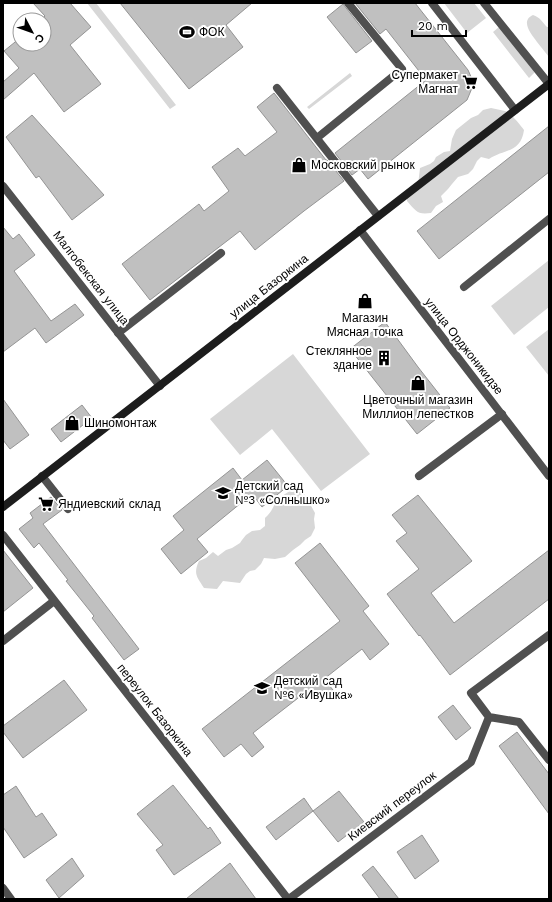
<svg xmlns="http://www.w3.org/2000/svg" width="552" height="902" font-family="'Work Sans',sans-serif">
<rect width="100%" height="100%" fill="#fff"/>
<path fill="#d7d7d7" d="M87 3H96L176 105 170 109Z
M444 3H474L486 18 467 33Z
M533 15C540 17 543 23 547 27H549V57C545 52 541 47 537 42 531 34 520 21 533 15Z
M499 27 535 72 529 78 493 32Z
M350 73 352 76 309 109 307 107Z
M491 108C496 109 500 110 505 111 511 113 520 125 524 130 521 153 504 149 489 159L481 157 477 161 473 169 468 174 458 177 452 184 448 189 441 196 443 202 436 206 431 213C417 215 416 211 407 201V194L418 185 420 168 430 164 434 161 436 157 444 152 450 151 452 139 456 130 471 118 478 115 483 110Z
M549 260V307L514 335 491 306Z
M549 329V376L526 347Z
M293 354 370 454 321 491 272 429 240 455 210 419Z
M293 490 301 491 305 495 315 513 314 519 315 528 311 536 305 540 300 545 293 550 285 557 275 559 264 558 261 564 255 570 250 571 246 574 240 583 223 581 217 589 204 588C197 577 193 574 199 561L206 558 213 552 218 556 226 550 232 548 240 543 242 540 246 535 252 531 260 530 265 526V518C272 512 272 508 277 501 281 496 287 492 293 490Z"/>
<path fill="#c0c0c0" stroke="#949494" d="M33 3H70L91 27 70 45 101 84 64 112 34 73 3 100V82L19 68 4 51 20 38V44H44V20H41L45 16Z
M120 3H252L226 25 243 47 189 89Z
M355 3H415L468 70 472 79V88L467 100 368 179 360 169 352 175 335 153 426 80 386 29 380 34Z
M343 4 372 41 356 53 327 17Z
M274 93 326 160H327L344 181 304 211 255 250 240 231 150 300 122 264 199 204 204 211 229 191 212 167 238 148 245 156 277 132 257 107Z
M32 115 104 195 72 220 39 176 36 178 6 137Z
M549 126V172L439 259 417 231Z
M3 227 13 239 19 234 35 255 14 271 51 321 75 304 84 315 46 343 35 328 3 352Z
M385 322 418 367 450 408 417 434 350 349Z
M3 399 29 435 10 449 3 440Z
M82 405 92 418 61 442 51 429Z
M267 460 288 486 262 507 252 494 197 539 208 552 181 574 161 549 184 530 173 516 233 468 242 480Z
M418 495 472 561 431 593 454 623 549 550V599L450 675 420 635 419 636 387 594 419 569 396 541 407 533 392 515Z
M51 497 62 510 43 524 139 649 124 660 92 618 94 616 66 581 68 580 39 543 34 548 19 529 33 518 30 513Z
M320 543 369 606 363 611 389 644 370 660 362 649 324 679 333 690 320 700 311 688 253 733 264 747 252 757 241 744 224 757 202 729 340 621 295 563Z
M3 550 33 588 3 612Z
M64 680 87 710 23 758 3 732V726Z
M453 705 471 728 456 740 438 717Z
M517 732 549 774V814L499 746Z
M173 785 208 829 210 827 221 843 174 875 156 850 163 845 137 814Z
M16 786 36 817 42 813 57 835 24 858 3 827V795Z
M339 791 364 822 338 842 313 811Z
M304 798 313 811 276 840 266 827Z
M422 835 439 861 415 879 397 852Z
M72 858 84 876 59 898 46 880Z
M230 863 256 899H186Z
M373 866 399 899H380L362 875Z"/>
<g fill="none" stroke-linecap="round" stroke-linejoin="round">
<path stroke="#505050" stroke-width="8" d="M432 3 515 110
M484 3 549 84
M277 88 378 216
M317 138 402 69 348 3
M464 287 549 219
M118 333 221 253
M42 476 68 509
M419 476 502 414
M3 535 288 899
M549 635 471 693 489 717 519 722 549 760
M3 641 54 601
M3 888 11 899
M289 899 471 762 489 717"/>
<path stroke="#505050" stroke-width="8" d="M3 186 160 386
M360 230 549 476"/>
<path stroke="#1d1d1d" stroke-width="8" d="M3 507 549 84"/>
</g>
<defs>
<g id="stadium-bare" transform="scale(1.2)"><path d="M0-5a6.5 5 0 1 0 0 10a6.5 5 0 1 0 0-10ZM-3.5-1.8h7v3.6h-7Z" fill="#000" stroke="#fff" stroke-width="2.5" paint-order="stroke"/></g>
<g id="supermarket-bare" transform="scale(1.2)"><path d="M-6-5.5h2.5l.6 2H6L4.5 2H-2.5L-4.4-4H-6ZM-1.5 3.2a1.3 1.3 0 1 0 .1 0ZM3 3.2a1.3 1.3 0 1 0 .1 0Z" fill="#000" stroke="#fff" stroke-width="2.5" paint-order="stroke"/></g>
<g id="shop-bare" transform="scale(1.2)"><path d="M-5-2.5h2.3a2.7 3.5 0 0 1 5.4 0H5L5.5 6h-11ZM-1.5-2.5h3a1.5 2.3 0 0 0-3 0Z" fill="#000" stroke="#fff" stroke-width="2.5" paint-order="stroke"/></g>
<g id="building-bare" transform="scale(1.2)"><path d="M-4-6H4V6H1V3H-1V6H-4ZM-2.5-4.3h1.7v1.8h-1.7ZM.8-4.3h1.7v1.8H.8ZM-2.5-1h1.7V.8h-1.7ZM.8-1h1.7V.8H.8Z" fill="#000" stroke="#fff" stroke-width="2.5" paint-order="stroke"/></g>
<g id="school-bare" transform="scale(1.2)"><path d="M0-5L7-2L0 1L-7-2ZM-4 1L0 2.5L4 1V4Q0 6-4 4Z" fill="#000" stroke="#fff" stroke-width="2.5" paint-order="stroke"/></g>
</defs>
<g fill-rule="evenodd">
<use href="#stadium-bare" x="187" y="32"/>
<use href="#supermarket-bare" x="470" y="82"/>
<use href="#shop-bare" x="299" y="165"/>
<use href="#shop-bare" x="365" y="301"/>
<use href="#building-bare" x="384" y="358"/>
<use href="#shop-bare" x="418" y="383"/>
<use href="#shop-bare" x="72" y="423"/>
<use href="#school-bare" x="223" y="493"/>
<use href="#supermarket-bare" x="46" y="504"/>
<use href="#school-bare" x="262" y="688"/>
</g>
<g text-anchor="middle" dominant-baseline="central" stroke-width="4" stroke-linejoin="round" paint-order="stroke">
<g font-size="12" fill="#000" stroke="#fff" text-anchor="start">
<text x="199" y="32">ФОК</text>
<text x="458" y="75" text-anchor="end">Супермакет<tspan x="458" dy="14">Магнат</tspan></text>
<text x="311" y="165">Московский рынок</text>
<text x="365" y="318" text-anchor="middle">Магазин<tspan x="365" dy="14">Мясная точка</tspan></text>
<text x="372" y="351" text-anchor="end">Стеклянное<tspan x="372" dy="14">здание</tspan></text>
<text x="418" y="400" text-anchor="middle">Цветочный магазин<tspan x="418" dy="14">Миллион лепестков</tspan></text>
<text x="84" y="423">Шиномонтаж</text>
<text x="235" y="486">Детский сад<tspan x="235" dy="14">№3 «Солнышко»</tspan></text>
<text x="58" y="504">Яндиевский склад</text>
<text x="274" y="681">Детский сад<tspan x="274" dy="14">№6 «Ивушка»</tspan></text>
</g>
<g font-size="12" fill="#000" stroke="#fff">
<text transform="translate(91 278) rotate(52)">Малгобекская улица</text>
<text transform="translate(269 286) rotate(-38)">улица Базоркина</text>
<text transform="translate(464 346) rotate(52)">улица Орджоникидзе</text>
<text transform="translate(155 710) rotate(52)">переулок Базоркина</text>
<text transform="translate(392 806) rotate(-37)">Киевский переулок</text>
</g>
</g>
<rect width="552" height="902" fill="none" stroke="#000000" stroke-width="8"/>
<g transform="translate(32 32) rotate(131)"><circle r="19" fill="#ffffff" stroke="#999999"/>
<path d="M0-3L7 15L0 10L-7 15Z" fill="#000000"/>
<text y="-6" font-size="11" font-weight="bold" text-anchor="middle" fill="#000000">С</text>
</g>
<path d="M412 30v6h54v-6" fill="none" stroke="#000000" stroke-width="2"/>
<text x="418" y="30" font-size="12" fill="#000000" stroke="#ffffff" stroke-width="3" paint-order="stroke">20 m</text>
</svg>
